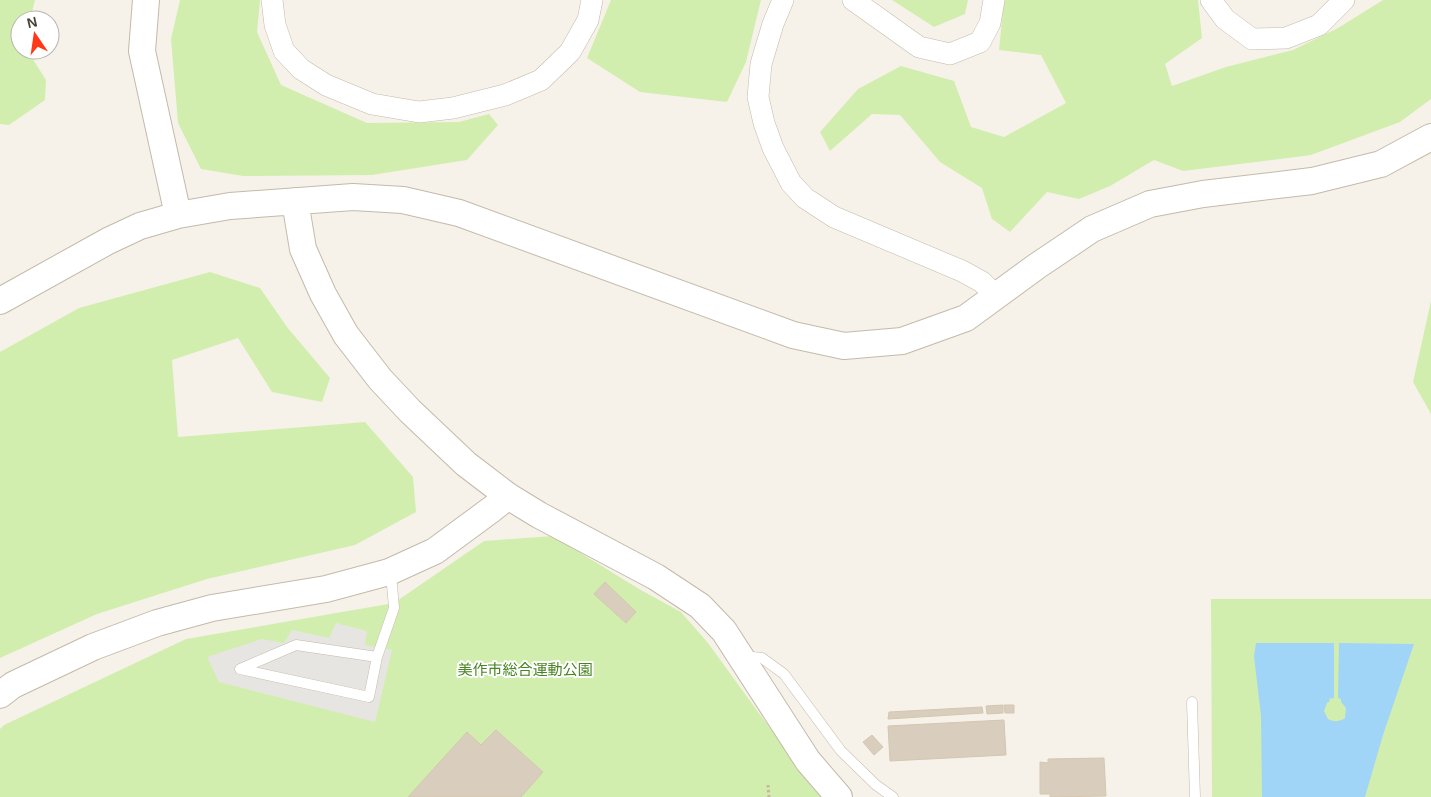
<svg xmlns="http://www.w3.org/2000/svg" width="1431" height="797" font-family="Helvetica,'Noto Sans JP',sans-serif">
<rect width="100%" height="100%" fill="#f6f2e9"/>
<path fill="#d2eeae" d="M0 0H35L30 20H20V50H27L46 80 45 100 9 125 0 124Z
M180 0H260L257 32 281 85 367 123 459 122 489 114 498 125 467 160 372 175 243 176 201 169 178 123 171 39Z
M611 0H761L746 62 727 102 640 92 587 58Z
M892 0H968L965 14 934 27Z
M1004 0H1198L1202 38 1165 64 1172 86 1226 67 1293 50 1338 28 1383 0H1431V99L1400 122 1311 155 1183 171 1154 160 1110 186 1079 199 1047 192 1010 232 992 219 982 188 940 162 900 115 872 114 830 151 820 132 858 89 901 66 954 81 971 127 1004 137 1066 103 1041 55 999 50Z
M210 272 260 288 287 327 330 378 322 402 272 392 238 338 172 360 178 437 365 422 413 477 416 512 355 545 207 579 97 614 0 658V352L79 308Z
M1431 301V414L1413 382Z
M553 536 639 589 681 612 708 643 761 716 825 797H0V729L4 725 186 639 394 603 484 541Z
M1211 599H1431V797H1212Z"/>
<path fill="#e7e5e1" d="M336 623 367 631 365 645 392 650 375 722 219 682 207 657 262 639 284 643 292 630 329 638Z"/>
<path fill="#a0d5f8" d="M1256 643H1334V698L1329 699 1330 701 1327 703 1324 711 1328 719C1334 722 1339 722 1345 718L1346 708 1341 702V699L1338 698 1339 643 1414 644 1383 735 1365 797H1262L1261 716 1254 656Z"/>
<path fill="#d9cebd" stroke="#d5c6af" d="M605 582 636 612 626 623 594 594Z
M1003 705V713L987 714 986 706Z
M1004 705H1014V713H1005Z
M982 707 983 713 888 719 889 712Z
M1004 720 1006 755 890 761 888 726Z
M496 730 543 772 521 797H408L467 732 481 745Z
M872 735 883 747 874 755 863 742Z
M1104 758 1106 796 1050 797V794H1040V762L1048 763V759Z"/>
<g fill="none" stroke-linecap="round" stroke-linejoin="round">
<g stroke="#c3baaa" stroke-width="11">
<path id="service" d="M744 656 762 658 784 674 841 751 876 785 893 797
M377 657 296 645 240 669 369 697 377 657 394 608 392 585 390 573
M1192 702 1195 797"/>
</g>
<g stroke="#c3baaa" stroke-width="22">
<path id="minor" d="M272 0 275 25 284 51 301 69 326 85 372 104 419 112 453 108 505 95 541 80 570 52 588 20 592 0
M783 0 773 24 761 64 758 97 764 123 773 148 791 183 805 198 834 217 962 271 982 282 996 296
M853 0 919 47 950 54 980 42 990 23 994 0
M1211 0 1225 19 1252 39 1286 38 1319 25 1344 0"/>
</g>
<g stroke="#c3baaa" stroke-width="28">
<path id="tertiary" d="M146 0 142 51 178 215
M295 201 303 249 323 294 346 335 380 379 410 411 466 464 508 496 539 515 656 577 700 606 724 631 808 761 839 797
M0 301 108 241 140 226 178 215 230 206 353 197 403 200 459 213 793 335 844 346 902 341 966 318 1037 266 1092 229 1150 204 1203 194 1312 181 1381 164 1431 137
M0 695 13 685 93 647 157 623 212 608 326 589 389 572 435 551 492 509 508 496"/>
</g>
<path stroke="#c6b69a" stroke-width="3" stroke-dasharray="2.5 2.5" stroke-linecap="butt" d="M768 785 769 797"/>
<use href="#service" stroke="#fff" stroke-width="10"/>
<use href="#minor" stroke="#fff" stroke-width="21"/>
<use href="#tertiary" stroke="#fff" stroke-width="26"/>
</g>
<g text-anchor="middle" dominant-baseline="central" stroke-width="4" stroke-linejoin="round" paint-order="stroke">
<g font-size="15" fill="#488422" stroke="#fff">
<text x="525" y="669">美作市総合運動公園</text>
</g>
</g>
<g transform="translate(35 35) rotate(347)"><circle r="24" fill="#ffffff" stroke="#b7b4af"/>
<path d="M0-4L9 19L0 12L-9 19Z" fill="#ff3817"/>
<text y="-8" font-size="14" font-weight="bold" text-anchor="middle" fill="#4b4336">N</text>
</g>
</svg>
